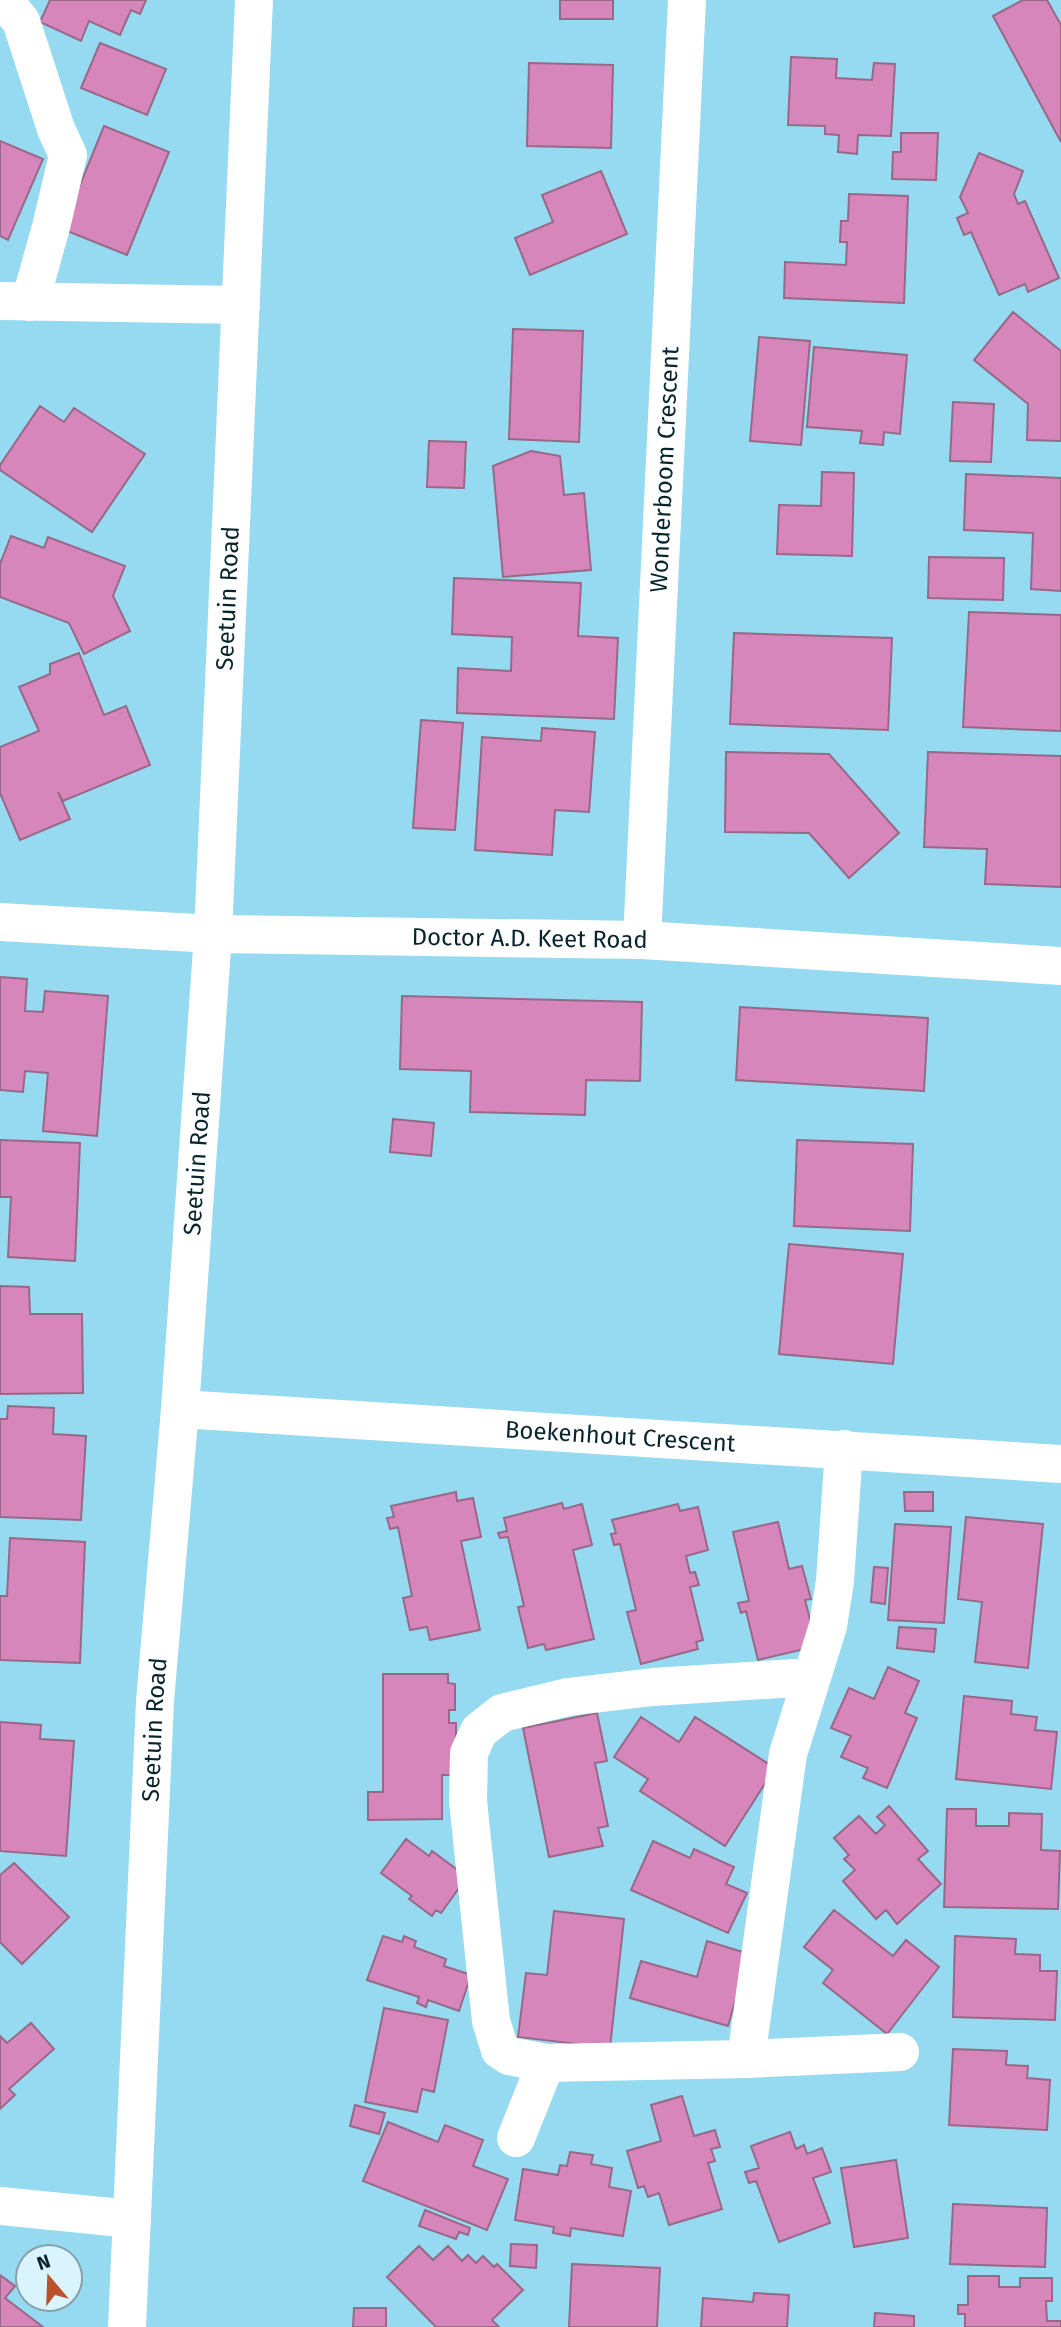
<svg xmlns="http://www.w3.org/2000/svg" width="1061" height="2327" font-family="'Fira Sans',sans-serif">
<rect width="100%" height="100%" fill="#95daf1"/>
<path fill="#d786bc" stroke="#986887" stroke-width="2" d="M50 0H146L140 14 131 10 120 35 89 21 81 41 40 22Z
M560 0H613V19H560Z
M1023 0H1047L1061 25V142L993 16Z
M100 43 166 69 147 115 81 88Z
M791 57 837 59 836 78 872 80 874 63 895 64 891 136 858 135 857 154 838 152 839 135 825 134V126L788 125Z
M529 63 613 65 611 148 527 146Z
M104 126 169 152 127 255 62 229Z
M901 133H938L936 180 892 179 893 152H901Z
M0 141 43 159 8 240 0 236Z
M979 153 1023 171 1014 194 1018 204 1025 201 1059 278 1028 292 1025 284 999 295 971 232 964 235 957 218 968 213 960 197Z
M601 171 627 234 530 275 515 238 553 222 542 195Z
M849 194 908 196 904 303 784 298 785 262 846 265 847 242H840L841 221H848Z
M1013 312 1061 351V441L1027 440 1028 404 974 360Z
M513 329 583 331 579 442 509 439Z
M759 337 810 341 801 445 750 441Z
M814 347 907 355 900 434 884 432 883 445 860 443 862 431 807 427Z
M953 402 994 404 991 462 950 461Z
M40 406 64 422 74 408 145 454 92 532 0 470V465Z
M429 441 466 442 464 488 427 487Z
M531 451 560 456 564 495 584 493 591 570 503 577 493 466Z
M822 472 854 473 852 556 777 554 779 505 821 506Z
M966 474 1061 478V591L1031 589 1033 533 964 530Z
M11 536 44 548 48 537 125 566 113 596 130 631 84 654 69 623 0 597V564Z
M929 557 1004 558 1003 600 928 598Z
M454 578 581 583 578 636 618 638 614 719 457 713 458 668 511 671 512 637 452 634Z
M969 612 1061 615V731L963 727Z
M734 633 892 638 888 730 730 724Z
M79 653 104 715 126 706 150 765 63 801 58 792 70 819 20 840 0 793V747L39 731 19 687 50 674V664Z
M421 720 463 723 455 830 413 828Z
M542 728 595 732 589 812 555 810 552 855 475 850 482 737 541 741Z
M726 752 829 754 899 833 849 878 809 833 725 832Z
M928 752 1061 756V887L985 884 987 849 924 847Z
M0 977 27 979 25 1011 43 1012 45 991 108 996 97 1136 43 1131 48 1073 25 1071 23 1092 0 1090Z
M402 996 642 1002 640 1081 586 1080 585 1115 470 1112 471 1071 400 1069Z
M740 1007 928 1018 924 1091 736 1080Z
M393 1119 434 1123 431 1156 390 1152Z
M0 1140 80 1143 75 1261 8 1257 11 1197H0Z
M797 1140 913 1144 910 1231 794 1226Z
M789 1244 903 1254 893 1364 779 1354Z
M0 1286 29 1287 30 1314H82L83 1393 0 1394Z
M8 1406 54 1408 53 1434 86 1436 81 1520 0 1517V1419H7Z
M456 1492 457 1501 473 1498 481 1537 461 1541 480 1630 430 1640 427 1627 410 1630 403 1598 412 1596 398 1527 390 1529 387 1518 394 1517 391 1506Z
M904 1492H933V1511H905Z
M562 1503 564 1509 582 1504 592 1545 573 1550 594 1639 546 1650 544 1644 528 1648 518 1607 524 1606 508 1537 500 1538 498 1533 507 1531 504 1518Z
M678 1504 680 1511 698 1507 708 1550 686 1556 690 1573 695 1572 699 1585 690 1587 703 1640 696 1642 698 1649 641 1664 627 1612 636 1610 620 1544 614 1545 611 1534 616 1533 612 1520Z
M966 1517 1043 1524 1028 1668 975 1662 982 1602 958 1599Z
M778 1522 789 1569 802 1566 811 1599 805 1600 817 1646 758 1660 746 1611 741 1613 738 1603 749 1601 733 1532Z
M895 1524 951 1527 944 1623 888 1620Z
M10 1538 85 1542 80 1663 0 1660V1596H7Z
M874 1567 888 1568 885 1604 871 1602Z
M899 1627 936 1629 934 1652 897 1648Z
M888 1667 919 1681 905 1713 917 1718 887 1788 863 1778 868 1768 841 1757 851 1736 831 1728 849 1688 874 1699Z
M383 1674H448V1683L455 1684V1710H449V1723H456V1775H442V1819L368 1820V1792H383Z
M964 1696 1012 1701 1011 1714 1037 1717 1035 1730 1057 1732 1051 1789 956 1779Z
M597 1713 607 1761 595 1763 608 1826 598 1828 603 1846 549 1857 523 1728Z
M641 1717 679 1742 695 1717 775 1768 725 1846 640 1791 648 1779 614 1757Z
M0 1722 41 1725 40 1739 74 1741 66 1856 0 1851Z
M889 1806 928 1851 918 1859 941 1884 897 1924 886 1910 876 1919 843 1881 855 1870 844 1859 849 1855 834 1838 859 1816 876 1834 885 1825 877 1817Z
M947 1809H976V1826H1009V1813L1042 1814 1041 1850 1060 1851 1058 1909 944 1907Z
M406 1839 429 1856 432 1851 467 1877 441 1913 436 1910 432 1916 409 1899 412 1896 381 1873Z
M653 1841 690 1858 694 1849 734 1867 726 1884 747 1893 728 1933 631 1890Z
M14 1863 69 1917 22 1964 0 1942V1875Z
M834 1910 893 1956 906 1940 939 1967 887 2034 823 1983 833 1970 804 1947Z
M554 1911 624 1919 610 2048 518 2037 526 1973 547 1975Z
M383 1936 402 1942 404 1936 416 1941 414 1947 446 1959 444 1966 471 1975 459 2011 428 2000 426 2007 417 2003 419 1997 367 1980Z
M955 1936 1016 1939 1015 1954 1040 1955V1971H1057L1055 2020 953 2017Z
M707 1941 749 1954 728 2026 630 1998 641 1961 697 1977Z
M384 2008 448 2020 434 2092 422 2089 417 2112 365 2102Z
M31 2023 54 2049 9 2089 15 2095 0 2109V2036L7 2043Z
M953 2049 1007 2051 1006 2065 1028 2066 1027 2078 1050 2080 1047 2130 949 2125Z
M682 2096 694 2136 715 2130 720 2147 711 2149 715 2161 708 2163 722 2209 669 2225 659 2193 648 2197 644 2186 638 2188 627 2151 661 2141 651 2105Z
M355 2105 385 2113 379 2134 350 2126Z
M388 2122 438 2142 445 2125 483 2140 473 2166 508 2179 487 2230 363 2181Z
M790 2132 796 2149 804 2145 807 2154 822 2148 831 2172 813 2178 830 2223 779 2242 756 2181 749 2183 745 2172 759 2168 751 2146Z
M570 2152 593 2155 591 2164 612 2168 609 2187 631 2191 623 2236 571 2228 570 2236 553 2233 554 2227 515 2220 523 2169 558 2175 560 2165 567 2166Z
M896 2160 908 2238 854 2247 841 2168Z
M953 2204 1047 2208 1045 2267 950 2264Z
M425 2210 470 2228 468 2235 459 2232 456 2239 419 2226Z
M511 2244 537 2245 536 2268 510 2266Z
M419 2246 433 2260 448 2246 462 2261 468 2255 476 2263 483 2256 494 2267 497 2264 523 2290 492 2320 499 2327H436L387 2277Z
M572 2264 660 2268 657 2327H569Z
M0 2275 15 2286 5 2298 43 2327H0Z
M968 2276H999V2287H1020V2278H1052V2301H1046L1047 2321H1061V2327H965V2314H958V2305H968Z
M754 2293 789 2295 787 2327H701L703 2298 753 2302Z
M354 2308H386V2327H353Z
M875 2313 914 2316V2327H874Z"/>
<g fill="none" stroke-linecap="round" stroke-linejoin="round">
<g stroke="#fff" stroke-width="38">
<path d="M3 0 21 21 56 129 68 155 51 227 30 302"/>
<path d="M0 301 241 305"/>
<path id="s1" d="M0 922 213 934 642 940 1061 966"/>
<path id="s2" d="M642 940 687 0"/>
<path id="s3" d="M180 1409 1061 1464"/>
<path d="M812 1677 653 1687 568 1697 502 1713 479 1731 469 1753 468 1801 491 2021 500 2050 509 2056 546 2063 746 2059 788 1754 828 1626 835 1581 844 1449"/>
<path d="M746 2059 900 2052"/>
<path d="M516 2138 546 2063"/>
<path d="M0 2206 132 2219"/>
<path id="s4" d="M127 2327 155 1701 180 1409 213 934 254 0"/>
</g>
</g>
<g text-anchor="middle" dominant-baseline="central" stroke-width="5" stroke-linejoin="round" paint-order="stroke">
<g font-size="24" fill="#08252e" stroke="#d9f4fd">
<text stroke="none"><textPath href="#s2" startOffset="471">Wonderboom Crescent</textPath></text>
<text stroke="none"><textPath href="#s4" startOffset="1732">Seetuin Road</textPath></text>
<text stroke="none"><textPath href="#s1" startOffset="530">Doctor A.D. Keet Road</textPath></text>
<text stroke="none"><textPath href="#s4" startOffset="1166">Seetuin Road</textPath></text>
<text stroke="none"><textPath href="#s3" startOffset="441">Boekenhout Crescent</textPath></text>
<text stroke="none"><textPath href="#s4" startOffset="598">Seetuin Road</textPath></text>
</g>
</g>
<g transform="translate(49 2278) rotate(341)"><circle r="33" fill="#d9f4fd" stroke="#85a1aa" stroke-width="2"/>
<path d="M0-5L12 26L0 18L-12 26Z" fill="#ba532b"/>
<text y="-10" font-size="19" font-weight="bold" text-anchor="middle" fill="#08252e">N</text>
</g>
</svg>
